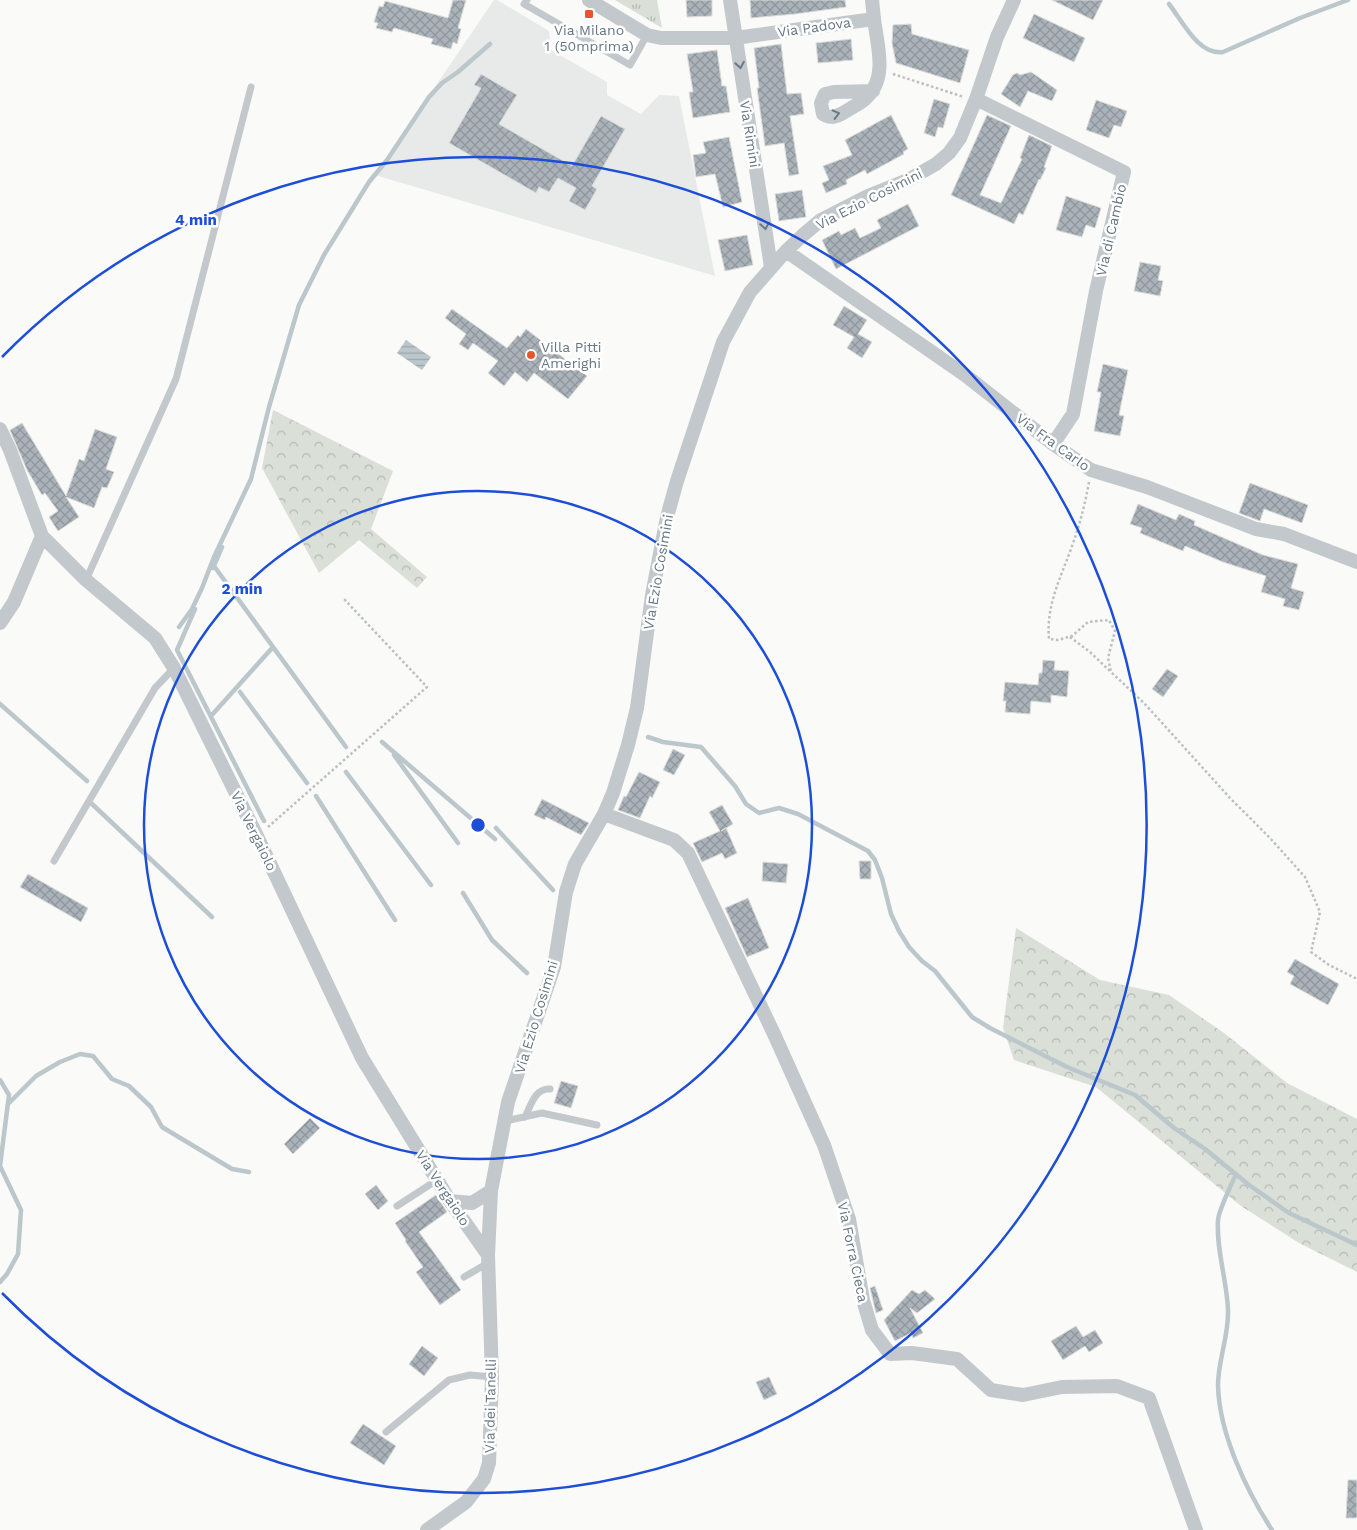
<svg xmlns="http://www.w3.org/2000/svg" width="1357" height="1530" font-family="'Work Sans',sans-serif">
<defs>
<pattern id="forest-crowns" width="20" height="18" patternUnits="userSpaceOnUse" patternTransform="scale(1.25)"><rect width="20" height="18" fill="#dadfd7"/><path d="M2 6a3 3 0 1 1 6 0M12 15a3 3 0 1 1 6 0" fill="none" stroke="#b4b9b4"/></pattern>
<pattern id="park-tufts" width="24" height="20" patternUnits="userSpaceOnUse" patternTransform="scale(1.25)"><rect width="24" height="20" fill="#dadfd7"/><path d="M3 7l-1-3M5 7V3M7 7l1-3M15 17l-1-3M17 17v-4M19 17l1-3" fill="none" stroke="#b4b9b4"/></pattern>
<pattern id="water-rules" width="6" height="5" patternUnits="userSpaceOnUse" patternTransform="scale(1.25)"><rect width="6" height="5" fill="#bbc7cb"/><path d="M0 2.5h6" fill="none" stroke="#9ca6aa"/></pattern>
<pattern id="building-cross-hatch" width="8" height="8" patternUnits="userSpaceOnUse" patternTransform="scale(1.25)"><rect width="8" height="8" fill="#aab3b9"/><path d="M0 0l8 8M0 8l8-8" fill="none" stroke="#8e969c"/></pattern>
</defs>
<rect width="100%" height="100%" fill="#fafaf8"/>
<path fill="#e8e9e9" d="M494 0H497L549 31 551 50 607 82V95L641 114 659 95 679 96 715 276 375 175Z"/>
<path fill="url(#forest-crowns)" d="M273 410 393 471 371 529 427 577 417 588 359 540 319 573 262 468Z
M1016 928 1100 980 1169 995 1224 1033 1287 1083 1357 1119V1272L1299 1243 1241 1206 1096 1087 1014 1060 1003 1028Z"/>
<path fill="url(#park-tufts)" d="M615 0H657L662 28Z"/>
<path fill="url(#water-rules)" d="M406 340 431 357 422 370 397 353Z"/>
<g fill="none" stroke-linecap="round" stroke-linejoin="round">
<path stroke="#bbc7cb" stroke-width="4.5" d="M1169 4C1183 22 1198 55 1223 52L1300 18 1348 0
M214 566 346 747
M213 568 222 547
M195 609 177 650 264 821
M179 627 192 609 202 588 214 557 251 479 269 407 299 305 324 255 369 182 387 160 429 97 442 83 458 72 490 44
M240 692 307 783
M0 704 87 781
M211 716 273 647
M648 737 663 742 701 747 735 786 746 804 759 813 779 808 798 814 868 851 875 860 882 878 891 914 899 931 909 947 922 961 935 971 972 1017 990 1028 1067 1067 1135 1095 1174 1128 1205 1149 1249 1185 1289 1213 1357 1245
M382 742 495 839
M394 755 458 843
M346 772 431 885
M316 796 395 920
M91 803 212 917
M496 828 553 890
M463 893 492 940 527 973
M0 1080 9 1095 0 1166 21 1210 18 1254 7 1274 0 1282
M8 1104 36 1076 60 1062 80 1054 93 1056 112 1079 129 1086 151 1107 162 1127 232 1169 249 1172
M1236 1174C1231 1186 1219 1209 1218 1220 1216 1250 1227 1280 1228 1310 1229 1336 1218 1360 1218 1385 1219 1433 1246 1490 1272 1530"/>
</g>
<path fill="url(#building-cross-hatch)" stroke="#dcdcda" d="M453 0H466L458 28 461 29 457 44 453 42 451 49 431 44 433 39 394 28 392 32 376 28 378 23 374 22 379 6 383 7 385 1 448 18Z
M686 0H712V16L687 17Z
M750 0H845L846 7 795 14 751 18Z
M1052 0H1103L1093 20Z
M1034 14 1085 38 1074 62 1023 38Z
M911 24 912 34 969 50 960 83 896 63 892 43 893 25Z
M851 39 853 60 818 63 816 43Z
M781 44 787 94 801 93 804 114 790 116 799 174 789 176 784 143 765 146 757 88H759L754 48Z
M717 50 722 86H726L730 112 693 118 689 92H693L687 54Z
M1031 72 1057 90 1052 101 1028 91 1020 107 1001 94 1013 75 1017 73 1020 75Z
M481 74 517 95 499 124 572 166 601 116 625 129 592 186 597 189 585 210 569 201 576 188 558 178 549 192 539 187 536 193 449 143 481 88 474 85Z
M934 99 950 104 943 128 938 127 935 137 924 133Z
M1096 100 1127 111 1121 127 1114 125 1109 138 1086 130Z
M891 115 908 149 903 152 904 154 867 174 865 170 846 180 847 184 826 193 822 183 829 180 823 166 852 155 845 140Z
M987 115 1011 126 980 195 1001 203 1022 159 1020 158 1029 135 1052 146 1044 167 1046 168 1040 180 1039 179 1023 215 1019 213 1014 224 951 195Z
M729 137 742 202 723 207 715 174 696 177 693 155 706 153 703 142Z
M802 190 806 217 779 221 775 194Z
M1066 196 1101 208 1095 228 1086 225 1082 237 1056 230Z
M908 204 919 226 836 269 822 240 839 231 841 235 855 228 860 238 881 228 877 220Z
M747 235 753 265 725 271 718 240Z
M1140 262 1161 266 1158 280 1163 281 1160 296 1134 291Z
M844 306 867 320 858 334 872 342 862 358 847 348 854 337 833 325Z
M452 309 507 348 518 335 520 337 526 329 587 376 568 399 534 373 527 382 515 372 504 386 488 373 498 361 473 343 468 350 459 344 466 334 445 318Z
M1103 364 1128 370 1119 415 1124 416 1120 436 1094 431 1101 392H1097Z
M22 423 66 496 79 459 84 461 95 429 117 437 106 469 114 472 107 488 102 487 94 508 66 497 79 517 58 531 49 517 58 511 45 493 42 495 27 470 10 430Z
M1250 483 1308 505 1302 523 1264 509 1260 521 1239 513Z
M1138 504 1176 520 1179 514 1195 521 1194 525 1263 555 1298 564 1291 588 1304 592 1299 610 1283 606 1285 599 1261 592 1266 576 1223 562 1185 546 1183 551 1140 533 1142 528 1130 524Z
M1043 660 1055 661 1054 670 1069 671 1067 697 1051 695V703L1031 701 1030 714 1005 712 1006 701H1003L1005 682 1038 685 1039 673H1042Z
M1167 669 1178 676 1163 697 1152 689Z
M673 749 685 755 674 775 663 770Z
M639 772 660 782 652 798 650 796 640 818 618 810 624 796 626 797Z
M542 799 589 823 581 835 546 817 545 820 534 815Z
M722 805 733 824 721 831 726 828 737 853 725 859 722 853 702 862 693 843 720 831 709 812Z
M859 861H871V879H860Z
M763 862 788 864 786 883 762 881Z
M28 874 88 908 81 922 20 887Z
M748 898 769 948 747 957 725 908Z
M1295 959 1339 984 1328 1005 1290 984 1294 976 1287 972Z
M561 1081 578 1086 571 1108 554 1103Z
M310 1118 320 1128 293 1154 284 1144Z
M376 1185 388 1201 378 1210 365 1194Z
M436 1195 447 1212 419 1232 461 1290 440 1305 416 1272 423 1267 405 1241 406 1240 395 1223Z
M875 1286 883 1310 876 1313 870 1288Z
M912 1290 919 1294 925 1290 935 1299 917 1313 910 1308 923 1333 913 1338 911 1333 895 1341 884 1320Z
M1076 1326 1083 1337 1095 1330 1103 1343 1089 1352 1085 1346 1063 1360 1051 1341Z
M422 1346 438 1358 424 1376 409 1364Z
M769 1377 777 1394 764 1400 756 1382Z
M363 1424 396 1446 384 1465 350 1443Z
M1348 1480H1357V1518H1346Z"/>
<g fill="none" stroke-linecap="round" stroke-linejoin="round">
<path stroke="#bbbfc2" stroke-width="2.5" stroke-dasharray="2.5 2.5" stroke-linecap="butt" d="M893 74 964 97
M1089 482C1085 505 1079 527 1071 549 1060 579 1046 606 1049 639L1058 640 1072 636 1088 622 1109 620 1115 631 1108 658 1111 672 1144 703 1230 798 1270 838 1305 877 1320 912 1311 952 1329 965 1357 979
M1070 637 1090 652 1111 672
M268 827 427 687 344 599"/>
<path stroke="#c3c8cc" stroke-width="7" d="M527 0 524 4 630 65 647 35
M86 580 176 379 251 87
M54 861 155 688 174 668
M525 1117C531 1105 535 1088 550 1089
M505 1121 542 1113 597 1125
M397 1206 437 1180
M464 1277 488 1263
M386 1432 449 1380 470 1375 492 1377"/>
<path stroke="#c3c8cc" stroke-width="14" d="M589 0 647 35 661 38H735L874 19 872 0
M730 0 771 267
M873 91 834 92 825 94 821 103 823 114C831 120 840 115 848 110 854 106 862 103 867 97 888 77 877 44 874 19
M976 99 1124 172 1096 291 1073 414 1053 444
M786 251 965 375 1053 444 1091 470 1147 487 1256 529 1284 534 1357 562
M0 429 10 450 42 536 86 580 155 638 174 668 257 836 362 1058 450 1201 488 1255
M0 623 14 602 42 536
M604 814 674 840 688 853 774 1034 824 1145 849 1219 863 1300 872 1330 890 1354 912 1353 957 1359 991 1390 1023 1395 1062 1387 1117 1386 1149 1398 1196 1530
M450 1201 472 1203 491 1191
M427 1530 466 1502 484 1479 489 1463 492 1377 488 1255 491 1191 508 1102 554 967 566 892 575 864 604 814 613 793 628 745 637 708 652 595 667 517 677 481 723 342 750 292 786 251 803 235 821 220 868 196 908 180 936 164 949 153 960 138 976 99 997 37 1014 0"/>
</g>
<defs><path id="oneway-chevron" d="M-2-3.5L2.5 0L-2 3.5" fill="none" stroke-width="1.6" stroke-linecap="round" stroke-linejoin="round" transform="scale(1.25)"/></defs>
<g stroke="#6a7a87">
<use href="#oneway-chevron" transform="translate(740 65) rotate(81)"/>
<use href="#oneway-chevron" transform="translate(836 114) rotate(-14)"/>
<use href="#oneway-chevron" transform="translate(765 226) rotate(81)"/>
</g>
<g fill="none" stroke="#1d4ed8" stroke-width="2.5">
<circle cx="478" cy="825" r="334"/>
<path d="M2 357A668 668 0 1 1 2 1293"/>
</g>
<g fill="#e4572e" stroke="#fff" stroke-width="2">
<rect x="584" y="9" width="10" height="10" rx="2.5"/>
<circle cx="531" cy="355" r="5"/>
</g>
<g text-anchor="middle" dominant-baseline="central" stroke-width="5" stroke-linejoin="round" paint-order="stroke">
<g font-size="14" fill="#657683" stroke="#fff">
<text transform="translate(814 27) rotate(-8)">Via Padova</text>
<text transform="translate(750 134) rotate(81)">Via Rimini</text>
<text transform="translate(869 199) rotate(-27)">Via Ezio Cosimini</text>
<text transform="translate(1111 230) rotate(-77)">Via di Cambio</text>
<text transform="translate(1053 442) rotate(36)">Via Fra Carlo</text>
<text transform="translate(658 572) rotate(-80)">Via Ezio Cosimini</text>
<text transform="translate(254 831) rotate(64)">Via Vergaiolo</text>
<text transform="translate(536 1017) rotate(-73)">Via Ezio Cosimini</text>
<text transform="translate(443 1188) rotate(57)">Via Vergaiolo</text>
<text transform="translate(853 1252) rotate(78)">Via Forra Cieca</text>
<text transform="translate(490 1406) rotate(-89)">Via dei Tanelli</text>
</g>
<g font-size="14" fill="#657683" stroke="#fff">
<text x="589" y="30">Via Milano<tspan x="589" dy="16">1 (50mprima)</tspan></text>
<text x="541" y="347" text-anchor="start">Villa Pitti<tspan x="541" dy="16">Amerighi</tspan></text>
</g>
</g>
<circle cx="478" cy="825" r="8" fill="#1d4ed8" stroke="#fff" stroke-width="2.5"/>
<g font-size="15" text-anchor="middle" font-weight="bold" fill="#1d4ed8" stroke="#fff" stroke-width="5" stroke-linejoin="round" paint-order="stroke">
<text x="196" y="225">4 min</text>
<text x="242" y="594">2 min</text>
</g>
</svg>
